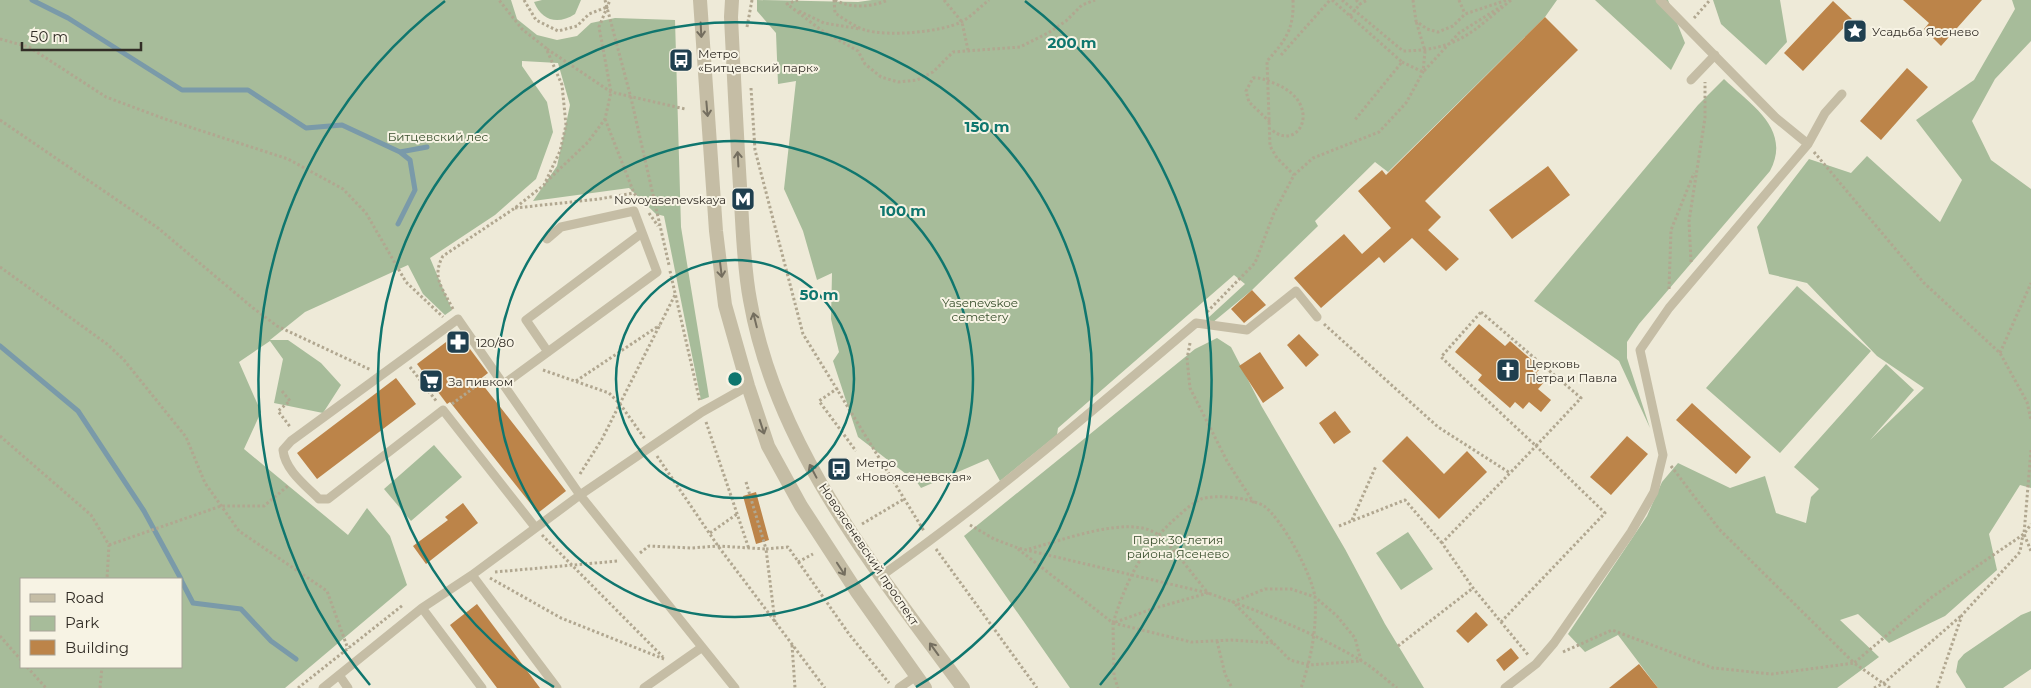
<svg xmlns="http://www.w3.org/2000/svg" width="2031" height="688" font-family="Montserrat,sans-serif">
<rect width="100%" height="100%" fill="#eeead8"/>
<path fill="#a7bc9a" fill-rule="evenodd" d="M0 0H511L517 19 537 35 557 40 577 36 591 23 615 18 675 20 681 227 709 397 701 400 664 216 656 214 629 188 533 201 557 166 570 105 558 63 522 61V66L547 102 553 132 536 179 495 215 430 258 452 310 445 315 423 294 408 265 305 312 270 340H288L321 363 341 385 323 413 274 403 283 359 270 341 239 362 261 412 244 449 348 535 367 508 390 536 407 585 285 688H0ZM21 579H181V667H21Z
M542 0H581L575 14C558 25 542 21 534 2Z
M757 0 858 2 872 0H1557L1545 17 1388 172 1375 162 1315 221 1318 226 1252 290 1212 323 1208 318 1245 284 1234 275 1058 428 1057 435 1000 481 988 459 921 488 910 472 906 474 858 437 833 361 839 352 831 319 832 273 817 280 803 231 784 189 796 81 778 84 776 33 757 11Z
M1595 0H1668L1685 43 1671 70Z
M1713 0H1780L1787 42 1766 65 1721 24Z
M2012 0H2031V41L1995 79 1972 121 1991 160 2031 189V488L2020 485 1989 534 1997 570 1945 616 1889 643 1858 614 1840 620 1879 657 1837 688H1658L1618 635 1585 652 1568 634 1647 516 1662 482 1678 463 1730 488 1765 476 1776 513 1806 523 1811 497 1819 489 1794 467 1886 364 1914 390 1870 440 1924 388 1877 356 1807 283 1769 274 1757 227 1809 159 1851 173 1867 156 1940 222 1962 180 1916 120 1974 80 2015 9Z
M1724 79C1751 105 1792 129 1770 171L1639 324 1627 342V358L1650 428 1619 361 1534 301 1698 105Z
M1797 286 1871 351 1780 453 1706 388Z
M1217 338 1231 347 1262 407 1345 549 1385 624 1424 688H1070L964 536 1195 349Z
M434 445 462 477 411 521 384 489Z
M1408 532 1433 569 1401 590 1376 553Z
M2031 611V669L2003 688H1966L1956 672 1958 661 1964 654 2021 615Z"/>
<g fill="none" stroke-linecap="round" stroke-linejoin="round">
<path stroke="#7a9aa9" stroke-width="5" d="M32 0 68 18 182 90H248L306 128 342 125 400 152 410 160 415 190 398 224
M400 152 427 147
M0 346 78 411 144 511 181 579
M181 580 193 603 241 609 271 641 296 659"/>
</g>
<path fill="#bc8449" d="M1903 0H1982L1941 46 1924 29 1929 23Z
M1833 1 1852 19 1803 71 1784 53Z
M1545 17 1578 50 1425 201 1441 217 1428 230 1459 259 1446 271 1412 238 1384 263 1379 257 1321 308 1294 278 1344 234 1362 254 1391 228 1358 191 1382 170 1386 175Z
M1907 68 1928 87 1881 140 1860 121Z
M1548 166 1570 195 1512 239 1489 210Z
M1252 290 1266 305 1244 323 1231 309Z
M1479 324 1505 346 1510 341 1541 368 1536 373 1545 381 1538 389 1551 400 1541 412 1529 402 1523 409 1515 402 1510 408 1478 380 1482 375 1455 352Z
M458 333 488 373 479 380 566 491 538 513 450 402 447 404 417 364Z
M1299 334 1319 355 1306 367 1287 345Z
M1260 352 1284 388 1263 403 1239 366Z
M396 378 416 404 317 479 297 453Z
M1692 403 1751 457 1736 474 1676 420Z
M1335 411 1351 432 1334 444 1319 423Z
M1407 436 1444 474 1467 451 1487 472 1439 519 1382 461Z
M1627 436 1648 454 1611 495 1590 477Z
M756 492 769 540 756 544 743 496Z
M463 503 478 523 426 564 413 546 448 520 445 517Z
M477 604 540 688H497L450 625Z
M1476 612 1488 625 1468 643 1456 631Z
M1511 648 1519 658 1504 671 1496 660Z
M1639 664 1658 688H1609Z"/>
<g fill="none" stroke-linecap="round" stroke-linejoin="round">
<path stroke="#b1a790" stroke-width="3" stroke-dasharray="2.5 2.5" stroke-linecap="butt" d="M524 0 536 20 558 31 577 26 589 14 607 7
M605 0 631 98 669 265
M798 0 787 4 821 30 858 51 865 64 881 77 898 82 917 80 933 72 953 52 1020 47 1048 33 1066 21 1082 5 1095 0
M834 0 835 13C844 19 855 27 865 30 888 37 941 32 961 22 971 17 980 7 989 0
M835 0C852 9 871 7 888 0
M944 0 962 22 968 50
M1293 0C1294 29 1286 40 1267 61L1270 146 1277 158 1294 175
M1332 0 1402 62 1354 121
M1342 0 1403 51C1458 50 1471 33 1511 0
M1356 0 1360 4 1367 0
M1413 0 1416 21 1427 29 1438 32 1453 26 1465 14 1507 0
M1459 0 1465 14
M799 11 824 23 860 29
M1350 16 1360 4
M1694 18 1710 0
M747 27 752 0
M0 39 29 47 106 97 165 119 288 159 343 189 366 213 406 282 443 317
M547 49 611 92 685 109
M1281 55 1330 0
M1402 62 1423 72 1459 33 1502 6
M751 88 755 150 803 334 924 531
M605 119 634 193 639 200
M0 120 158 228 253 308 277 326 371 370
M1270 122 1249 102 1246 91 1253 78C1261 77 1268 81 1276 84 1324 104 1299 153 1272 130
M1814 152 1924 283 2000 353 2027 402 2031 420
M546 182 588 142 605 119 611 92 599 27 610 0
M515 208 599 199 634 193
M649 213 658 226
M1691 262 1689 221 1705 118V82
M0 267 107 344 124 360 186 437 205 483 239 531 327 591 348 649
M670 271 700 402
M1669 289 1671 230 1694 173
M453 309C443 289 431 277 443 256L515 208 544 185 560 151 566 125 562 85 546 48 522 29 499 0
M1207 312 1255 263 1274 213 1294 175 1313 158 1379 132 1406 103 1423 72 1425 51 1416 21
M1481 312 1581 398 1536 446 1441 357Z
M1324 324 1438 427 1510 473 1442 543 1473 588 1529 656
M1190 343 1187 359 1190 388 1228 463 1254 503
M2000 353 2031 283
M410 367 437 402
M543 370 609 393 620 404 645 439
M576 381 660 325
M838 388 819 401 856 451
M282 391 290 401 278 411 291 428
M452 404 487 378
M706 422 749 549
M0 436 91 515 109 545 107 579
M2031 450 2024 534 2031 551
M657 456 718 546 825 688
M1671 466 1719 529 1854 663 1932 597 2024 534 2031 524
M580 474 602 439 675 295
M746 482 766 549 788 547 849 634 889 683
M1352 520 1376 466
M862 524 904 499
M970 525 994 539 1018 548 1208 593C1259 611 1313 632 1360 660 1373 667 1385 679 1397 688
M1339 526 1405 500 1442 543
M710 533 737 514
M542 535 663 657
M109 545 221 506H264L289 485
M936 549 1037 688
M1018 549 1113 623 1114 676 1118 688
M1029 549C1061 541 1129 514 1157 534 1170 543 1196 579 1208 593L1152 609 1113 623
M640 553 649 546 691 548 718 546 766 549 775 622
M798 562 813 554
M495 572 618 561
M490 578 561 618 664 659
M1265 589H1291L1315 597 1337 616 1355 638 1361 661 1309 665 1290 660 1233 602Z
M1501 622 1605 513 1536 446 1510 473
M1113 623C1127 579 1142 548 1177 517 1184 511 1192 503 1201 499 1216 494 1251 498 1264 506 1282 519 1313 576 1315 598 1317 629 1311 659 1301 688
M1113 623 1191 642 1231 640 1275 643
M0 636 21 660
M1217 641 1225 674 1232 688
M792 645 795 688
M1398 646 1473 588
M1563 652 1612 630 1713 668 1772 674 1854 663 1890 688
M27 667 46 688
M100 688 102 667
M298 688 403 605
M1874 688 1884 683 1962 615
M1937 688 1962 615 2020 552 2023 534"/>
<path stroke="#c5bda5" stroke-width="9" d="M1660 0 1775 117 1808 144
M1691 80 1715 55
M548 352 526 320 642 233
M504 384 657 272 634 211 561 227 547 239
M535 527 443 410 328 499H319C305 485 285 470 283 450L291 441 458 319 580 495 735 688
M472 575 557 688
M881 576C992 498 1093 410 1196 323L1247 330 1296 291 1317 317
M422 608 482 688
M339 675 348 688
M323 688 422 608 472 575 580 495 702 412 748 386
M644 688 701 648
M899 688 916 676
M1505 688 1536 664 1554 643 1631 532 1654 492 1663 455 1640 350 1669 308 1808 144 1825 113 1842 94"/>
<path stroke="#c5bda5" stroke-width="14" d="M700 0 716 231 725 305 748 386 768 446 801 506 857 592 925 688
M732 0 731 17C734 79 737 141 741 202 743 235 744 269 750 300 776 449 876 569 963 688"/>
</g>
<defs><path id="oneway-shaft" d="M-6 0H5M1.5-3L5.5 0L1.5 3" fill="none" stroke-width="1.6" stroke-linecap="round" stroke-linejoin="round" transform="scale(1.25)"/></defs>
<g stroke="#746e5f">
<use href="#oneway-shaft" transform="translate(701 30) rotate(87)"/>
<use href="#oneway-shaft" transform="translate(707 109) rotate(85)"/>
<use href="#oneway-shaft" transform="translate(738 159) rotate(-93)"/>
<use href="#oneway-shaft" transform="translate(721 270) rotate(83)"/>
<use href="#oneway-shaft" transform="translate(755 320) rotate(-104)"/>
<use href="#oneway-shaft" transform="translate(762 427) rotate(72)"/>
<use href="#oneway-shaft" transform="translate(813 471) rotate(-118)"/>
<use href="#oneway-shaft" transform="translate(841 569) rotate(57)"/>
<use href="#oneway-shaft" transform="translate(934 649) rotate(-126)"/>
</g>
<g fill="none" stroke="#0f766e" stroke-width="2.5">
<circle cx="735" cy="379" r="119"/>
<circle cx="735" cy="379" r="238"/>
<path d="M554 687A357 357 0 1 1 916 687"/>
<path d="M370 685A476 476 0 0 1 445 1M1025 1A476 476 0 0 1 1100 685"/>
</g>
<defs>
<g id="sight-square" transform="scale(1.25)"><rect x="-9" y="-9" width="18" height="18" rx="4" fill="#1f3f4f" stroke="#f7f3e4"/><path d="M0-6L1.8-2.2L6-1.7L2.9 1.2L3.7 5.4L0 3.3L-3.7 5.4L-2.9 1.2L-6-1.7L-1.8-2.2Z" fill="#fff"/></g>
<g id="bus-square" transform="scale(1.25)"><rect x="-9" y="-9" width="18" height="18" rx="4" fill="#1f3f4f" stroke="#f7f3e4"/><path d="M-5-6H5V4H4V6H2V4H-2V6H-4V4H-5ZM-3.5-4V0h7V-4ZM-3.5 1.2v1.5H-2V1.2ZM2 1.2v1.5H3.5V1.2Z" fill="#fff"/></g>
<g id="metro-square" transform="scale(1.25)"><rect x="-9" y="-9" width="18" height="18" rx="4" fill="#1f3f4f" stroke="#f7f3e4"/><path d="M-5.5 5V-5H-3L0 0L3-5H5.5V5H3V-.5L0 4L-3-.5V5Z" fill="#fff"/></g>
<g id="pharmacy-square" transform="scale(1.25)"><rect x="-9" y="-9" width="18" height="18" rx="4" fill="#1f3f4f" stroke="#f7f3e4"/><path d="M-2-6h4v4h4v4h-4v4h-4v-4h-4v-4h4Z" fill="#fff"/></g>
<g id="church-square" transform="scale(1.25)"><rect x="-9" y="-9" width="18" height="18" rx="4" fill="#1f3f4f" stroke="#f7f3e4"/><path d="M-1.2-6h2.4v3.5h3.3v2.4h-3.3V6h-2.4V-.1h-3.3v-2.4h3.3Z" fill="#fff"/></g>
<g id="supermarket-square" transform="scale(1.25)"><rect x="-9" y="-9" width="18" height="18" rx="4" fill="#1f3f4f" stroke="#f7f3e4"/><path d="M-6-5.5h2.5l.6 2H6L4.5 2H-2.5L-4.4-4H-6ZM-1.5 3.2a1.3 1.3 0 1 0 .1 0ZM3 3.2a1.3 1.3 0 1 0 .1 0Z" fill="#fff"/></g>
</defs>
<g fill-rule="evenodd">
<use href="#sight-square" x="1855" y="31"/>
<use href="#bus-square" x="681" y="60"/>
<use href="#metro-square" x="743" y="199"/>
<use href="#pharmacy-square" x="458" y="342"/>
<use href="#church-square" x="1508" y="370"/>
<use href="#supermarket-square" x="431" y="381"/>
<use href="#bus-square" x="839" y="469"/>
</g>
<g text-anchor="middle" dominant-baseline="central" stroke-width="4" stroke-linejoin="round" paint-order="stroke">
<g font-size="12" fill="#322d26" stroke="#f7f3e4" text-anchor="start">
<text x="1872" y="31">Усадьба Ясенево</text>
<text x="698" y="53">Метро<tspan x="698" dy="14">«Битцевский парк»</tspan></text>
<text x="726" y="199" text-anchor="end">Novoyasenevskaya</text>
<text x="476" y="342">120/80</text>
<text x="1526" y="363">Церковь<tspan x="1526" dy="14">Петра и Павла</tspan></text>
<text x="448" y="381">За пивком</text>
<text x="856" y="462">Метро<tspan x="856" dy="14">«Новоясеневская»</tspan></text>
</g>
<g font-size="12" fill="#384e2c" stroke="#f7f3e4">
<text x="438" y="136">Битцевский лес</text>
<text x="980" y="302">Yasenevskoe<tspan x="980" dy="14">cemetery</tspan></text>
<text x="1178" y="539">Парк 30-летия<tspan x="1178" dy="14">района Ясенево</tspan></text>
</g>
<g font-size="12" fill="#322d26" stroke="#f7f3e4">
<text transform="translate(869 554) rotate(56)">Новоясеневский проспект</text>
</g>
</g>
<circle cx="735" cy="379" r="8" fill="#0f766e" stroke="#f7f3e4" stroke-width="2.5"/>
<g font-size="15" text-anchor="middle" font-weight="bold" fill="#0f766e" stroke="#f7f3e4" stroke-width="4" stroke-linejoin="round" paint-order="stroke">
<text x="1072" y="48">200 m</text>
<text x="987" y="132">150 m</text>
<text x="903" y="216">100 m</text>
<text x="819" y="300">50 m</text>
</g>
<rect x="20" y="578" width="162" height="90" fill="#f7f3e4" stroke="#a8a498"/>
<rect x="30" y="594" width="25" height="8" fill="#c5bda5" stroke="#a8a498"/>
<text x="65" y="603" font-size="15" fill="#322d26">Road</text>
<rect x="30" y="616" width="25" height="15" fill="#a7bc9a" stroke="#a8a498"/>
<text x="65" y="628" font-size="15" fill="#322d26">Park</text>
<rect x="30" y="640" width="25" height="15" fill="#bc8449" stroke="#a8a498"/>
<text x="65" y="653" font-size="15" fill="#322d26">Building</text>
<path d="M22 42v8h119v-8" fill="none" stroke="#322d26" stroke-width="2.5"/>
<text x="30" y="42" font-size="15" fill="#322d26" stroke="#f7f3e4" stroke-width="4" paint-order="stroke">50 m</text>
</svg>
